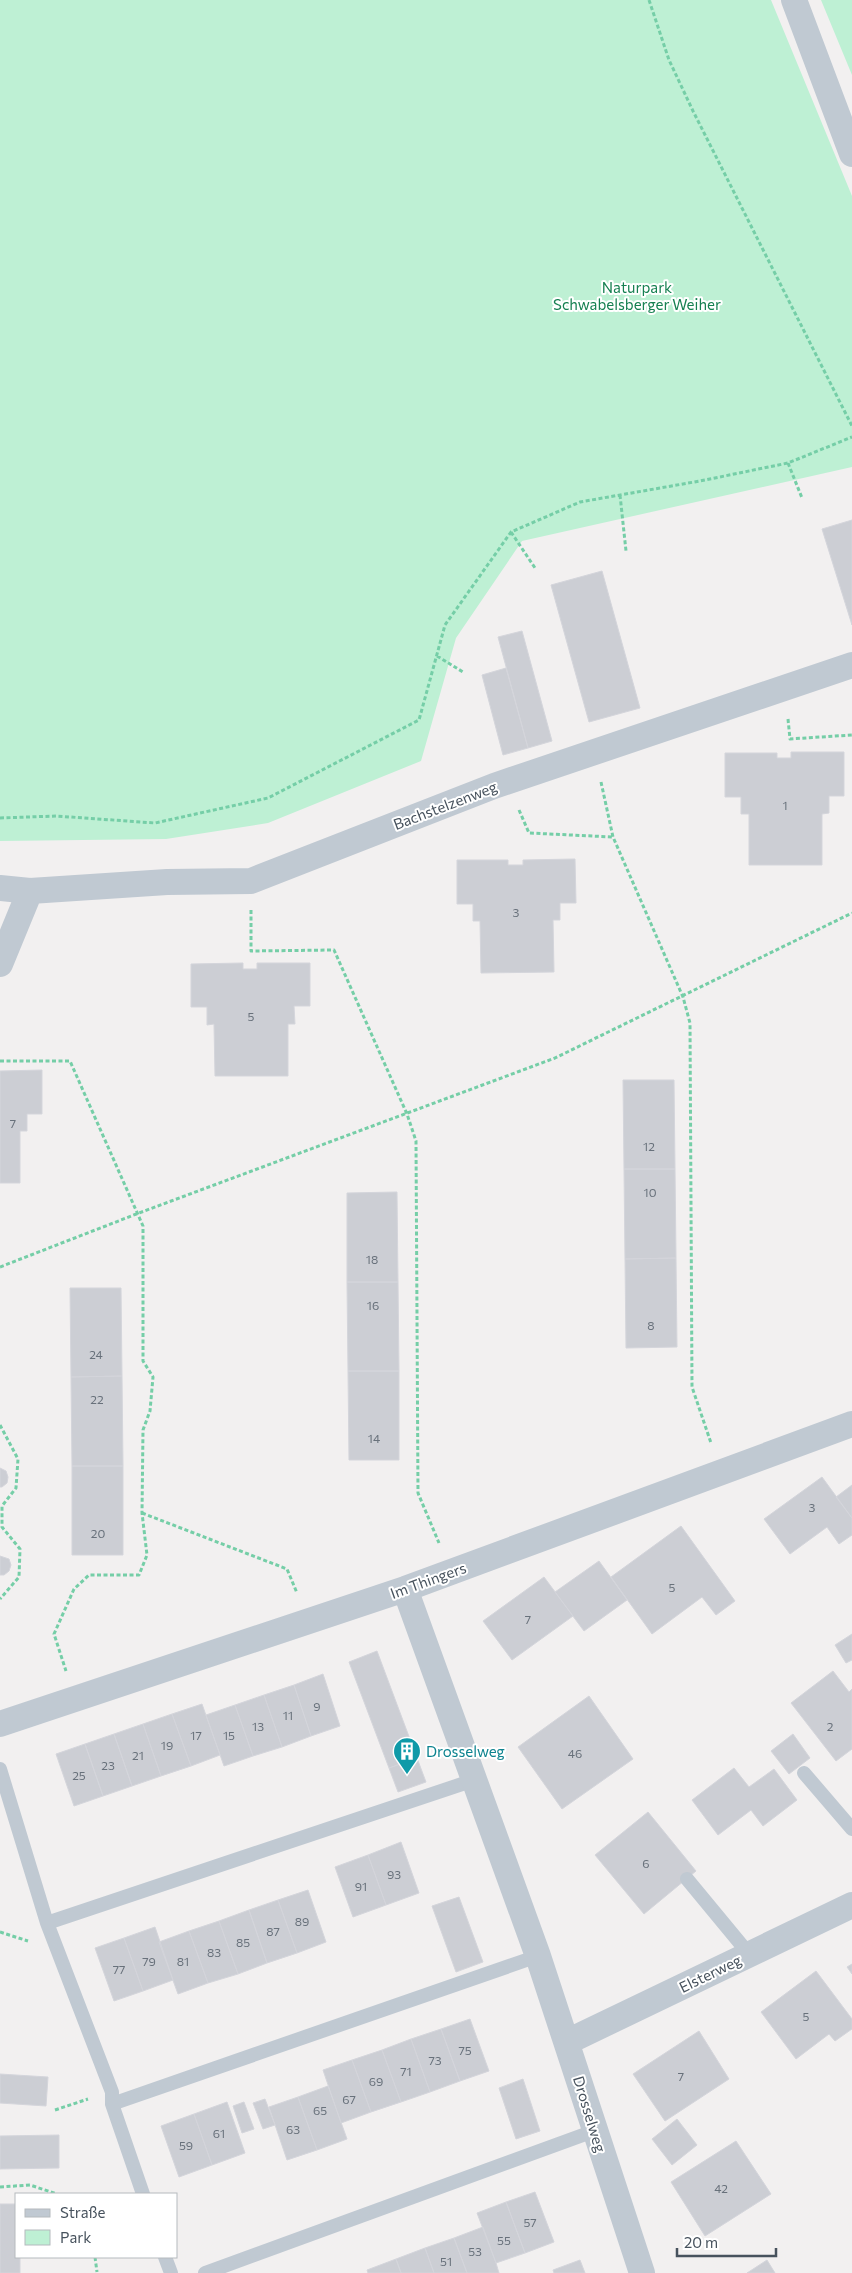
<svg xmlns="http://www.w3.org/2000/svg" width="852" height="2273" font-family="Commissioner,sans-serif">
<rect width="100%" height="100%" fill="#f2f0f0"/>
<path fill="#bef0d4" d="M0 0H771L852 196V467L522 541 456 638 421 761 268 823 166 839 0 841Z
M821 0H852V75Z"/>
<path fill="#ccced4" stroke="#d4d5db" d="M852 520V625L822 529Z
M602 571 640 708 589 722 551 585Z
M522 631 552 741 528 748 498 637Z
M506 668 528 748 503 755 482 675Z
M791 752H844V796H829V813L822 814V865H749V814H741V797H725V753H777V758H791Z
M575 859 576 903H560V920H553L554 972 481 973 480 921H473V904H457V860H508V865H523V860Z
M243 963V969H257V963H310V1006H294L295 1024H288V1076H215L214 1024 207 1025V1007H191V964Z
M42 1070V1114H27V1131H20V1183H0V1071Z
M623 1080H674L675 1169H624Z
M624 1169H675L676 1258 625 1259Z
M397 1192 398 1282H347V1193Z
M676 1258 677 1347 626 1348 625 1259Z
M347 1282H398L399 1371H348Z
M70 1288H121L122 1376 71 1377Z
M348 1371H399V1460H349Z
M122 1376 123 1466H72L71 1377Z
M72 1466H123V1555H72Z
M0 1468 6 1471 8 1477 7 1483 2 1487H0Z
M822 1477 852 1518V1535L839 1544 827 1527 790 1554 764 1519Z
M852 1485V1518L836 1497Z
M681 1526 735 1601 716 1615 702 1597 652 1634 611 1577Z
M0 1556 9 1559 11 1565 9 1571 4 1575H0Z
M599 1561 627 1600 584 1631 555 1592Z
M544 1577 573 1616 512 1660 483 1621Z
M852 1634V1660L846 1663 835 1645Z
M377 1651 417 1758 389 1768 349 1662Z
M833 1671 849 1692 852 1689V1749L836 1761 791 1703Z
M323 1674 340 1726 311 1736 294 1685Z
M294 1685 311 1736 282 1747 264 1695Z
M264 1695 282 1747 253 1756 235 1705Z
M589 1696 633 1759 562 1809 518 1747Z
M202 1704 220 1755 191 1766 172 1714Z
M235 1705 253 1756 224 1766 206 1715Z
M172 1714 191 1766 161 1776 143 1724Z
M143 1724 161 1776 132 1786 114 1734Z
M114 1734 132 1786 103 1796 85 1744Z
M793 1734 810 1758 789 1774 771 1751Z
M85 1744 103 1796 74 1806 56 1754Z
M417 1758 426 1782 398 1792 389 1768Z
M734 1768 749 1787 774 1769 797 1800 763 1826 751 1810 718 1835 692 1800Z
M648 1812 696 1871 644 1914 595 1855Z
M401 1842 419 1893 386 1905 368 1855Z
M368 1855 386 1905 353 1917 335 1867Z
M308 1890 326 1942 297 1953 278 1900Z
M459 1897 483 1962 456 1972 432 1906Z
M278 1900 297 1953 267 1963 249 1910Z
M249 1910 267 1963 238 1974 219 1921Z
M219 1921 238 1974 208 1983 189 1931Z
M155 1927 173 1980 143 1991 124 1938Z
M189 1931 208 1983 178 1994 159 1942Z
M124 1938 143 1991 114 2001 95 1948Z
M852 1964V1974L847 1967Z
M816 1971 852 2019V2029L835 2041 829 2034 796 2059 761 2012Z
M470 2019 489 2071 460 2081 441 2029Z
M441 2029 460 2081 430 2092 411 2039Z
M699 2031 729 2079 665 2121 633 2074Z
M411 2039 430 2092 401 2102 382 2050Z
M382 2050 401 2102 371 2112 352 2060Z
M352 2060 371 2112 341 2123 323 2070Z
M0 2074 48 2077 46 2106 0 2103Z
M523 2079 540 2131 516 2139 499 2088Z
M328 2086 347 2139 317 2150 298 2097Z
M298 2097 317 2150 287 2160 269 2107Z
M265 2099 275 2125 263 2129 253 2103Z
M227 2102 245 2153 212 2165 194 2114Z
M244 2102 254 2129 242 2133 233 2106Z
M194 2114 212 2165 179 2177 161 2126Z
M677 2119 697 2145 672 2165 652 2139Z
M59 2135V2168L0 2169V2136Z
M736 2141 771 2194 705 2236 671 2182Z
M535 2192 554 2242 525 2253 506 2202Z
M506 2202 525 2253 496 2263 477 2213Z
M0 2204H16V2257H47H20V2273H0Z
M483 2227 496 2263 499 2273H467L454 2238Z
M454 2238 467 2273H434L425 2248Z
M425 2248 434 2273H401L396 2259Z
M396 2259 401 2273H368L367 2270Z
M580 2260 585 2273H554L553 2270Z
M767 2260 775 2273H747Z"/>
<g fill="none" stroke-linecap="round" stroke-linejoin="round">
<path stroke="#75cea7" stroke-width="3" stroke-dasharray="4 2.5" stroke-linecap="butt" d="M649 0 669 60 693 111 852 426
M788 463 802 498
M620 495 626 551
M511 532 535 568
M437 656 463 672
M788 719 790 739 852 735
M601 782 613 837 683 997 690 1023 692 1387 711 1443
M519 810 529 833 613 837
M0 818 56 816 155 823 268 798 419 720 445 625 511 532 580 502 700 481 788 463 852 437
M251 910V951L334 950 407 1114 416 1141 418 1493 439 1543
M0 1061H70L143 1226V1361L153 1377 150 1411 143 1430 142 1513 147 1555 139 1575H89L74 1589 54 1634 66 1671
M0 1267 139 1213 555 1058 852 913
M0 1425 18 1459 16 1488 2 1506V1527L20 1549 19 1577 0 1599
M142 1513 287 1569 297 1593
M0 1932 28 1941
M55 2110 88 2099
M0 2187 30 2185 57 2194
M95 2257 97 2272"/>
<path stroke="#c0c9d2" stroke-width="14" d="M0 1769 47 1923 112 2092V2104L143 2194
M804 1773 852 1829
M687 1879 749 1954
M47 1923 474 1780
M112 2104 538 1956
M165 2257 171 2273
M205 2273 594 2131"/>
<path stroke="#c0c9d2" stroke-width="26" d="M794 0 852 154
M0 888 30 891 167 882 251 881 494 786 852 665
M0 964 30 891
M405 1589 538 1956 642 2273
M0 1724 405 1589 852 1424
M567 2042 852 1905"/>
</g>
<defs>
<g id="building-pin" transform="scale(1.4375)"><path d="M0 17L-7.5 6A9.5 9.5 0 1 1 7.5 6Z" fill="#0f9aa8" stroke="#fff"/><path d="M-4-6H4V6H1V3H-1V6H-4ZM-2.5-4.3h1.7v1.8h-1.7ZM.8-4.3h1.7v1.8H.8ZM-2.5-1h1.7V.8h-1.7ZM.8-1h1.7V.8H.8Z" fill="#fff"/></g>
</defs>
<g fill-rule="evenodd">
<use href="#building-pin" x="407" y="1751"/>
</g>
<g text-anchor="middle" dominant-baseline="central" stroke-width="4" stroke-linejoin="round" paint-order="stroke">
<g font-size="12" fill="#68717b">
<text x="785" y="805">1</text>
<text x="516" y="912">3</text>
<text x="251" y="1016">5</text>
<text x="13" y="1123">7</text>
<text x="649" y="1146">12</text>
<text x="650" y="1192">10</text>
<text x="372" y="1259">18</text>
<text x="373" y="1305">16</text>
<text x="651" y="1325">8</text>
<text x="96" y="1354">24</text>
<text x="97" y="1399">22</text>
<text x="374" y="1438">14</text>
<text x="812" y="1507">3</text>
<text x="98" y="1533">20</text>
<text x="672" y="1587">5</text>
<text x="528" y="1619">7</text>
<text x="317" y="1706">9</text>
<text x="288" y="1715">11</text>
<text x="258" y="1726">13</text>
<text x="830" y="1726">2</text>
<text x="196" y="1735">17</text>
<text x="229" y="1735">15</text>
<text x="167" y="1745">19</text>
<text x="575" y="1753">46</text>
<text x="138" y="1755">21</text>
<text x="108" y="1765">23</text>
<text x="79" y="1775">25</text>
<text x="646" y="1863">6</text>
<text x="394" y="1874">93</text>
<text x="361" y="1886">91</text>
<text x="302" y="1921">89</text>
<text x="273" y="1931">87</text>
<text x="243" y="1942">85</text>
<text x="214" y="1952">83</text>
<text x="149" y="1961">79</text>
<text x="183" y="1961">81</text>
<text x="119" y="1969">77</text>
<text x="806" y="2016">5</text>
<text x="465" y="2050">75</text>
<text x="435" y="2060">73</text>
<text x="406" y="2071">71</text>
<text x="681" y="2076">7</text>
<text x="376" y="2081">69</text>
<text x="349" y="2099">67</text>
<text x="320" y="2110">65</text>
<text x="293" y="2129">63</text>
<text x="219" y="2133">61</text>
<text x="186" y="2145">59</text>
<text x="721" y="2188">42</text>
<text x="530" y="2222">57</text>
<text x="504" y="2240">55</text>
<text x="475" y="2251">53</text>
<text x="446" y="2261">51</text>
</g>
<g font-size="15" fill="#168051" stroke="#fff">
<text x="637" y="287">Naturpark<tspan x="637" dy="17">Schwabelsberger Weiher</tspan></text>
</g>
<g font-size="15" fill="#47525d" stroke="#fff">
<text transform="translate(445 805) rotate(-21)">Bachstelzenweg</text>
<text transform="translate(428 1580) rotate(-20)">Im Thingers</text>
<text transform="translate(710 1973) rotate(-26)">Elsterweg</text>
<text transform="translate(590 2114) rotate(73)">Drosselweg</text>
</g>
<g font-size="15" fill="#0d838f" stroke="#fff" text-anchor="start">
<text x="426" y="1751">Drosselweg</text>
</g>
</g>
<rect x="15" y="2193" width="162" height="65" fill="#ffffff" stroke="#b5babe"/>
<rect x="25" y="2209" width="25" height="8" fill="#c0c9d2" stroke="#b5babe"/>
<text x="60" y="2218" font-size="15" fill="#47525d">Straße</text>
<rect x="25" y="2230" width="25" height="15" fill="#bef0d4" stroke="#b5babe"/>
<text x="60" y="2243" font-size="15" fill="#47525d">Park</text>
<path d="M677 2248v8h99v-8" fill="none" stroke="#47525d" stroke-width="2.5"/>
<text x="684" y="2248" font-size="15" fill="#47525d" stroke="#ffffff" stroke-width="4" paint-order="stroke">20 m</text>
</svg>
